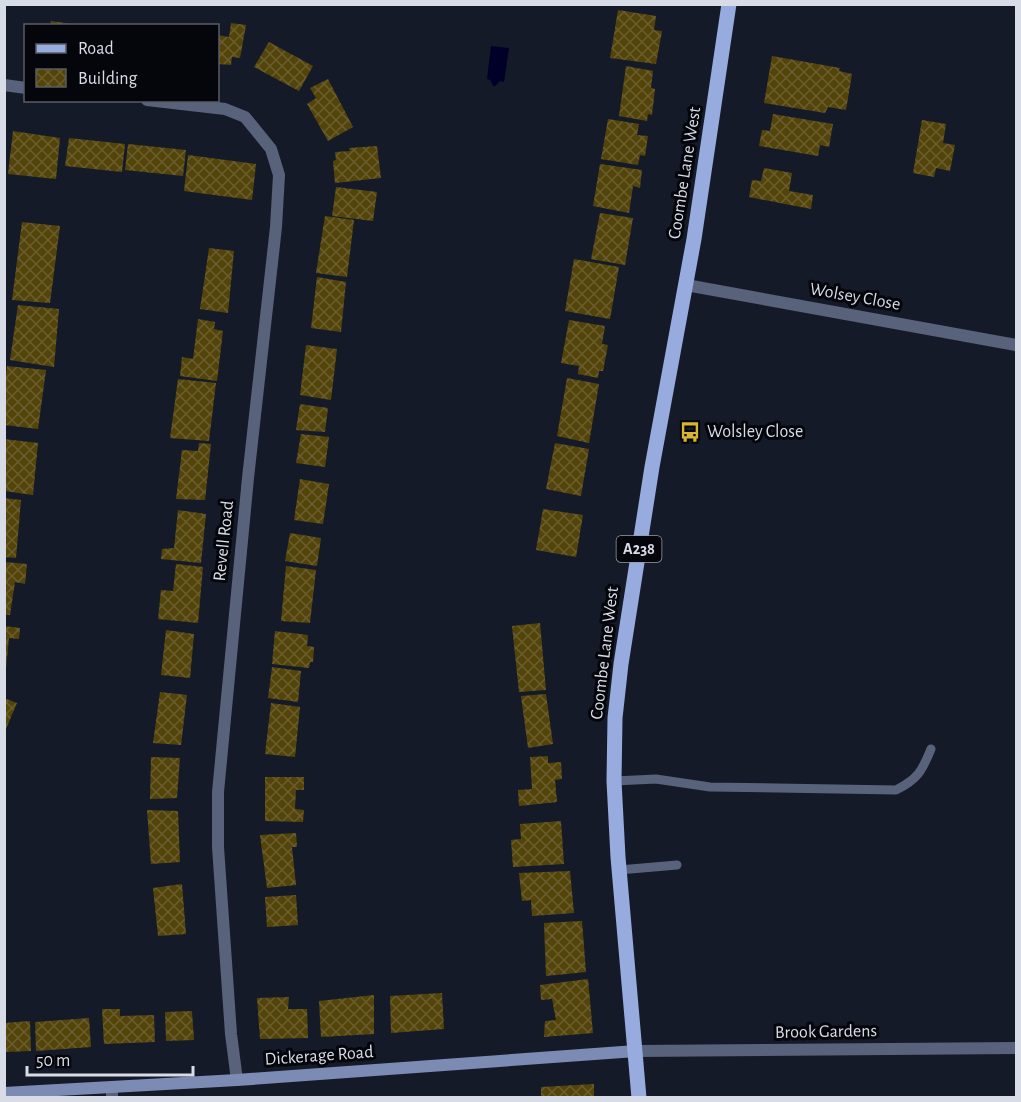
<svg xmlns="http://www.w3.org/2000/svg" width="1021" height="1102" font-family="'Alegreya Sans',sans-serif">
<defs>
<pattern id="building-cross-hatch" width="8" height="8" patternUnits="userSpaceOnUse" patternTransform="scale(1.5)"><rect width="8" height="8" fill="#53440a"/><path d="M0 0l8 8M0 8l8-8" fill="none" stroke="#6b5e2e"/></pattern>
</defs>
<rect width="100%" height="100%" fill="#151a29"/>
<path fill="#010028" d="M491 46 509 48 504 82 500 81 494 87 490 80 487 79Z"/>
<path fill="url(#building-cross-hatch)" d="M618 10 656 16 654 30 662 31 656 64 610 58Z
M51 21 72 24V26H50Z
M231 23 246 25 240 58 232 57 231 65 218 64V35L229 37Z
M269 42 313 66 299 91 254 67Z
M772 56 840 68 839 71 852 74 846 110 828 107 825 113 764 103Z
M626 66 653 71 651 88 655 89 652 115 648 114 647 121 619 116Z
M328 79 353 127 328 141 307 104 316 98 310 88Z
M773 114 833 124 829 147 820 145 818 156 759 146 762 130 770 131Z
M608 119 639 124 637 135 648 136 645 156 640 155 638 165 601 159Z
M922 120 946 124 943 143 955 145 950 171 936 168 934 177 913 173Z
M13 131 60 138 56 179 8 174Z
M69 138 125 144 122 172 65 166Z
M128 144 186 150 183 176 125 170Z
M377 146 381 178 335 183 333 161 336 160 335 152 350 151 349 148Z
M188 155 256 164 252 200 184 191Z
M600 164 642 170 640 188 633 186 629 213 593 206Z
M764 168 792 173 789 191 813 195 811 209 749 197 752 180 761 181Z
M336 187 377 192 373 221 332 216Z
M600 213 633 218 625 265 591 259Z
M325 216 354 220 347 277 316 273Z
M22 222 60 226 50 303 12 300Z
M209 248 234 251 228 313 200 309Z
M574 259 619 267 610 319 565 311Z
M317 277 346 282 341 332 311 328Z
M18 305 59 309 54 367 10 360Z
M198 319 215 322 214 329 223 331 217 381 180 376 182 357 193 359Z
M569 320 605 326 602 344 608 345 603 371H599L598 378 578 374 579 366 561 363Z
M306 345 337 349 331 400 300 395Z
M7 366 46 370 38 429 4 425V391Z
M567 378 599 384 589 443 557 436Z
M178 379 216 383 209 441 170 438Z
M300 404 328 408 325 432 296 430Z
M301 434 329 437 325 467 296 463Z
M4 439 38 443 33 495 4 491Z
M199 443 211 444 205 500 176 499 182 450 198 451Z
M555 443 589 449 581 496 546 489Z
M300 479 329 484 323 524 294 520Z
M4 498 21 500 16 558 4 557Z
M543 509 583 515 576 557 536 550Z
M178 510 206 514 201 563 161 559 162 549 174 548Z
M290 533 321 538 317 566 285 561Z
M4 562 27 564 25 584 15 582 10 615H4Z
M176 564 203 567 198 623 158 619 161 590 173 591Z
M286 566 316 570 310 623 281 621Z
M540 623 546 690 519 692 512 626Z
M4 626 20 628 19 639 9 638 6 668Z
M166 630 194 634 190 678 161 675Z
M275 631 308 635 307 646 314 647 313 662H310L309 668 272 664Z
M272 667 301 671 298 702 268 698Z
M160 692 187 695 181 745 153 743Z
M546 694 553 744 528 748 521 696Z
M4 698 17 703 5 731H4Z
M271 703 300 707 295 757 265 754Z
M548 756V763L561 762 562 779 555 780 557 802 519 806 518 790 532 789 530 757Z
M151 757 180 758 177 798 150 799Z
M265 777H304V790H296L295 809 304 810 303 822 265 821Z
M147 810 178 811 180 862 151 864Z
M561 821 564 864 513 867 511 840 521 839 520 824Z
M296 833 297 847H292L296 885 267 888 260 835Z
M570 871 574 913 532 916 531 900 522 901 519 873Z
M182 884 186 934 158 936 153 888Z
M296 895 298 925 267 927 265 897Z
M582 921 586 972 546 976 544 923Z
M588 979 593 1033 544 1037 545 1021 556 1020 552 999 541 1000 540 985Z
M442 993 444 1029 391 1033 390 996Z
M374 995V1034L321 1037 319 1001Z
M289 997 288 1009H307L308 1038 260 1039 257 998Z
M102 1009H120V1016L154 1015 155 1042 104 1044Z
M192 1011 194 1040 166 1041 165 1012Z
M89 1018 91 1047 36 1051 35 1022Z
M30 1021 31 1051 4 1052V1023Z
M594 1084V1098H541V1087Z"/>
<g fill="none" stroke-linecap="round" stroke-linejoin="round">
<path stroke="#58627b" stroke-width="9" d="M614 781 656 779 710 787 896 790C918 779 922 771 931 749
M619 870 677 865"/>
<path stroke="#58627b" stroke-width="12" d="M4 85 26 88
M147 100 225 109 245 117 271 149 279 175 276 227 248 478 218 792V847L231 1034 237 1080
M686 285 1016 345
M636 1051 1016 1048
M112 1088V1098"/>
<path stroke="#7c8bb4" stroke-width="12" d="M4 1093 237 1080 636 1051"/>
<path stroke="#97abdf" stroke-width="15" d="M639 1098 618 857 614 781 615 718 621 664 652 467 694 239 729 4"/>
</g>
<defs>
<g id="bus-bare" transform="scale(1.62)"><path d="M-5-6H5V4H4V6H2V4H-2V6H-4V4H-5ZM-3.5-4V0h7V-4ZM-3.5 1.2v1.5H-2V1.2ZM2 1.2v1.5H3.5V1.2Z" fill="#d7b434" stroke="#04060b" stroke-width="2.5" paint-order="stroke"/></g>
</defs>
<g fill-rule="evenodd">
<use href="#bus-bare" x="690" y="432"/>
</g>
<g text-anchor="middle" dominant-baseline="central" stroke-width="6" stroke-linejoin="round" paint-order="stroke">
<rect fill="#04060b" stroke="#989ca4" stroke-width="1.5" x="616.5" y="536" width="45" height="26" rx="4.5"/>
<g font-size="16" font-weight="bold" fill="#d8dce6">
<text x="639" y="549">A238</text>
</g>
<g font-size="18" fill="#d8dce6" stroke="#04060b">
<text transform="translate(685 173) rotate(-81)">Coombe Lane West</text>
<text transform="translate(855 297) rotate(10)">Wolsey Close</text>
<text transform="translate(224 541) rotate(-84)">Revell Road</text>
<text transform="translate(605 653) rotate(-83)">Coombe Lane West</text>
<text transform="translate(826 1032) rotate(-1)">Brook Gardens</text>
<text transform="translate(319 1056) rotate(-4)">Dickerage Road</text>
</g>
<g font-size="18" fill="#d8dce6" stroke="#04060b" text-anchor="start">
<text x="707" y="432">Wolsley Close</text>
</g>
</g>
<rect width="1021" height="1102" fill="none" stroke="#d8dce6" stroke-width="12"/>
<rect x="24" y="24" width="195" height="78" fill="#04060b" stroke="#595c63" stroke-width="1.5"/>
<rect x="36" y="44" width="30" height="9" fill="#97abdf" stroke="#595c63" stroke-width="1.5"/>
<text x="78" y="54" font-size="18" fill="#d8dce6">Road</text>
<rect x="36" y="69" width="30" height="18" fill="url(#building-cross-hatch)" stroke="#595c63" stroke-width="1.5"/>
<text x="78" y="84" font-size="18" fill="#d8dce6">Building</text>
<path d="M27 1066v9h166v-9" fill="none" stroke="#d8dce6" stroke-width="3"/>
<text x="36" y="1066" font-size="18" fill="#d8dce6" stroke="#04060b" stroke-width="4.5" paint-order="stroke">50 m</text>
</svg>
